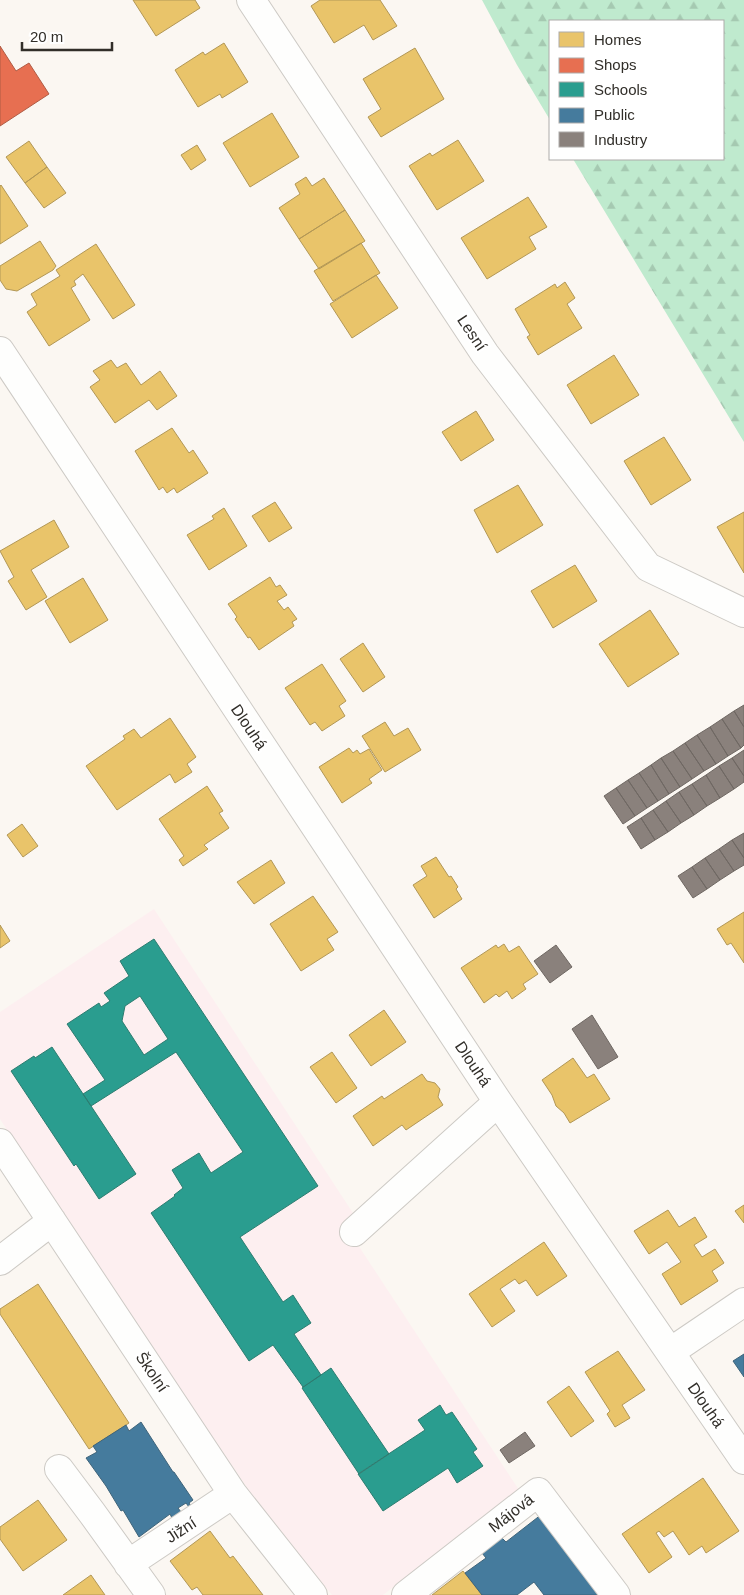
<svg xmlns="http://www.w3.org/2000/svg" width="744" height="1595" font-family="Helvetica,sans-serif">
<defs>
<pattern id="forest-firs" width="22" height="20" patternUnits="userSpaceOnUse" patternTransform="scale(1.25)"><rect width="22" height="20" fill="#bfeace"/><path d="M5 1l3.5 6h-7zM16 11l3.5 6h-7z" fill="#a5c9b1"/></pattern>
</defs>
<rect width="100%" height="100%" fill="#fbf7f2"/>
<path fill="#fdeff0" d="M154 909 366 1233 358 1245 519 1490 383 1595H332L252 1495 66 1221 0 1119V1012Z"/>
<path fill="url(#forest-firs)" d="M482 0H744V442L573 159H723V21H550V120L517 65Z"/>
<path fill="#e9c46a" stroke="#b29756" d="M133 0H195L200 8 156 36Z
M320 0H380L397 26 373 40 364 25 334 43 311 6Z
M224 43 248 82 222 98 220 94 198 107 175 70 203 52 205 55Z
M415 48 444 99 381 137 368 117 381 109 363 79Z
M272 113 299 157 250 187 223 143Z
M458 140 484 181 437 210 409 166 430 153 432 156Z
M29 141 47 167 25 183 6 157Z
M197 145 206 160 191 170 181 155Z
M47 167 66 193 44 208 25 183Z
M306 177 312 186 324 178 345 210 299 239 279 208 300 194 295 184Z
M1 185 28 226 0 244V186Z
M528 197 547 227 529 237 536 249 487 279 461 238Z
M345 210 365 241 319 269 299 239Z
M40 241 56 266 53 270 17 291 6 289 0 280V266Z
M361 243 380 273 333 301 314 271Z
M96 244 135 305 113 319 83 274 74 281 76 285 71 288 90 320 49 346 27 312 37 305 31 294 60 276 56 270Z
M376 275 398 308 352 338 330 304Z
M565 282 575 298 567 304 582 328 538 355 527 337 530 335 515 309 555 284 557 288Z
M614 355 639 395 591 424 567 385Z
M111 360 117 368 126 363 141 385 160 371 177 396 157 410 149 400 115 423 90 387 100 380 93 371Z
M476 411 494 440 461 461 442 432Z
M172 428 189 453 193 450 208 473 177 493 174 488 167 493 163 487 159 490 135 451Z
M664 437 691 480 651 505 624 461Z
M518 485 543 525 497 553 474 510Z
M275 502 292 528 269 542 252 516Z
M224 508 247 546 209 570 187 535 214 519 212 516Z
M744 512V573L717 527Z
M54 520 69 547 31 570 47 597 26 610 8 581 14 577 0 551Z
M575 565 597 601 553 628 531 591Z
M270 577 276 587 280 585 287 595 277 601 284 610 288 607 297 619 292 622 294 626 259 650 250 637 248 638 235 619 237 617 228 604Z
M83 578 108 620 70 643 45 601Z
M650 610 679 654 628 687 599 644Z
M363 643 385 677 363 692 340 659Z
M322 664 346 701 339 706 345 716 322 731 315 722 310 725 285 688Z
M170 718 196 757 187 764 192 772 175 783 170 774 117 810 86 766 125 739 123 736 134 729 141 738Z
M385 722 394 736 408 728 421 750 385 772 362 736Z
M349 748 353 753 357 750 360 754 369 749 382 770 369 779 372 783 342 803 319 767Z
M207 786 223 811 219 813 229 828 204 845 208 849 183 866 179 860 184 856 159 819Z
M22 824 38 846 23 857 7 835Z
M436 857 449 877 451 876 458 887 456 889 462 899 434 918 413 885 427 876 421 866Z
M271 860 285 883 254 904 237 882Z
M313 896 338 932 327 939 334 950 301 971 270 924Z
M744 912V963L731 943 727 945 717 929Z
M0 925 10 941 0 948Z
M504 944 509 952 519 946 538 974 523 984 526 989 512 999 507 991 499 997 496 994 484 1003 461 968 496 945 498 948Z
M384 1010 406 1042 371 1066 349 1035Z
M332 1052 357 1088 336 1103 310 1067Z
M573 1058 587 1078 594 1074 610 1099 570 1123 564 1113 556 1106 552 1095 542 1080Z
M422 1074 427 1081 435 1083 440 1089 438 1097 443 1105 406 1130 402 1125 373 1146 353 1116 382 1096 384 1099Z
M744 1205V1223L735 1211Z
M668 1210 679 1227 695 1217 707 1237 694 1245 702 1257 715 1249 724 1263 712 1271 718 1281 681 1305 662 1274 681 1262 667 1242 649 1254 634 1231Z
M544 1242 567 1276 537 1296 526 1280 519 1284 515 1279 500 1289 515 1311 492 1327 469 1294Z
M38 1284 129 1423 89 1449 0 1314V1309Z
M618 1351 645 1390 622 1405 630 1418 615 1427 607 1414 610 1411 585 1372Z
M569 1386 594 1421 571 1437 547 1402Z
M703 1478 739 1531 706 1553 702 1546 689 1555 673 1531 664 1537 659 1531 656 1533 672 1557 649 1573 622 1534Z
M38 1500 67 1540 23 1571 0 1539V1527Z
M210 1531 230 1558 233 1556 263 1595H203L197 1587 192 1590 170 1561Z
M463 1571 482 1595H432Z
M91 1575 105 1595H63Z"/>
<path fill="#e76f51" stroke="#b05c45" d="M0 46 16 71 29 63 49 94 0 126Z"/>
<path fill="#2a9d8f" stroke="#2c7c70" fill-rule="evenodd" d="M154 939 318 1186 240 1237 283 1302 293 1295 311 1323 294 1334 321 1375 303 1387 273 1345 249 1361 151 1213 175 1196 174 1195 183 1188 172 1170 199 1153 211 1173 243 1152 176 1052 91 1106 83 1094 105 1080 67 1024 99 1003 101 1007 110 1001 104 993 129 976 120 961ZM140 996 168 1039 144 1055 122 1021 125 1006Z
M52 1047 136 1174 99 1199 76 1164 74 1166 11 1071 34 1056 35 1058Z
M331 1368 389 1454 359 1474 302 1388Z
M440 1405 446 1415 452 1412 477 1449 473 1452 483 1466 457 1483 448 1468 383 1511 358 1474 425 1430 418 1420Z"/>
<path fill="#457b9d" stroke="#3f647a" d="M744 1354V1377L733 1361Z
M141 1422 173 1472H174L193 1500 189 1503 191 1506 189 1507 186 1503 178 1508 181 1512 172 1518 170 1514 139 1537 123 1510 121 1511 106 1486 86 1458 97 1452 93 1446 126 1425 129 1431Z
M542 1514 604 1595H544L534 1582 517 1595H482L465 1573 486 1558 482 1553 502 1538 506 1542Z"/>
<path fill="#8a817c" stroke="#6f6863" d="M744 705V727L734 711Z
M734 711 744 727V745L741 748 722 719Z
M722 719 741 748 728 756 710 727Z
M710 727 728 756 716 764 697 735Z
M697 735 716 764 704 771 685 743Z
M685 743 704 771 692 779 673 751Z
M744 750V776L732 758Z
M673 751 692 779 680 787 661 758Z
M661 758 680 787 669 794 651 765Z
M732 758 744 776V782L734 789 719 766Z
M651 765 669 794 658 801 639 773Z
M719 766 734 789 720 798 706 775Z
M639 773 658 801 647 808 628 780Z
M706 775 720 798 707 806 692 784Z
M628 780 647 808 635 816 616 788Z
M692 784 707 806 694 815 679 792Z
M616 788 635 816 623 824 604 796Z
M679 792 694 815 681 823 666 801Z
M666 801 681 823 668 832 653 810Z
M653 810 668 832 655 840 641 818Z
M641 818 655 840 641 849 627 827Z
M744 833V858L732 840Z
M732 840 744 858V865L734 871 719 849Z
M719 849 734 871 720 880 705 858Z
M705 858 720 880 707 889 692 867Z
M692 867 707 889 693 898 678 876Z
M556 945 572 967 550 983 534 961Z
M592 1015 618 1057 598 1069 572 1029Z
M525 1432 535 1446 509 1463 500 1450Z"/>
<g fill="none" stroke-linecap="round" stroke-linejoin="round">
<g stroke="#cdcac5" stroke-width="30">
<path id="street" d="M251 0 485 354 648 567 744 613
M0 351 498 1102 744 1460
M0 1143 233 1494 313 1595
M354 1232 498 1102
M0 1261 52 1221
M670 1352 744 1302
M59 1469 92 1513 151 1595
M128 1564 233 1494
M406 1595 538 1492 616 1595"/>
</g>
<use href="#street" stroke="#fefefd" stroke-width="28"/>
</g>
<g text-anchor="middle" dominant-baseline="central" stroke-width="5" stroke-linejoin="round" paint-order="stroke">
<g font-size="16" fill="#312e29" stroke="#fff">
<text transform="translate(472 333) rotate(56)">Lesní</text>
<text transform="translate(249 727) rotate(56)">Dlouhá</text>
<text transform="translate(473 1064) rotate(56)">Dlouhá</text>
<text transform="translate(152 1372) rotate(56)">Školní</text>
<text transform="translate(706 1405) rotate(55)">Dlouhá</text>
<text transform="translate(511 1513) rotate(-38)">Májová</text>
<text transform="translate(181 1530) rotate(-33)">Jižní</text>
</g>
</g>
<rect x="549" y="20" width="175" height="140" fill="#ffffff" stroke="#adaba9"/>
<rect x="559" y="32" width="25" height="15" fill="#e9c46a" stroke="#adaba9"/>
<text x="594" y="45" font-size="15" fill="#312e29">Homes</text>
<rect x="559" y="58" width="25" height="15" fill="#e76f51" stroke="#adaba9"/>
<text x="594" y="70" font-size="15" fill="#312e29">Shops</text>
<rect x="559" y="82" width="25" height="15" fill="#2a9d8f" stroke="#adaba9"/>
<text x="594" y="95" font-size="15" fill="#312e29">Schools</text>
<rect x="559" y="108" width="25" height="15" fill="#457b9d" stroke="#adaba9"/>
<text x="594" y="120" font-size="15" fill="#312e29">Public</text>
<rect x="559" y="132" width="25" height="15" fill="#8a817c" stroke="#adaba9"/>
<text x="594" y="145" font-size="15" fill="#312e29">Industry</text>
<path d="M22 42v8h90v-8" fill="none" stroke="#312e29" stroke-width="2.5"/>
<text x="30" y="42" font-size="15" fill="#312e29" stroke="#ffffff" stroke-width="4" paint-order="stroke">20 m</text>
</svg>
